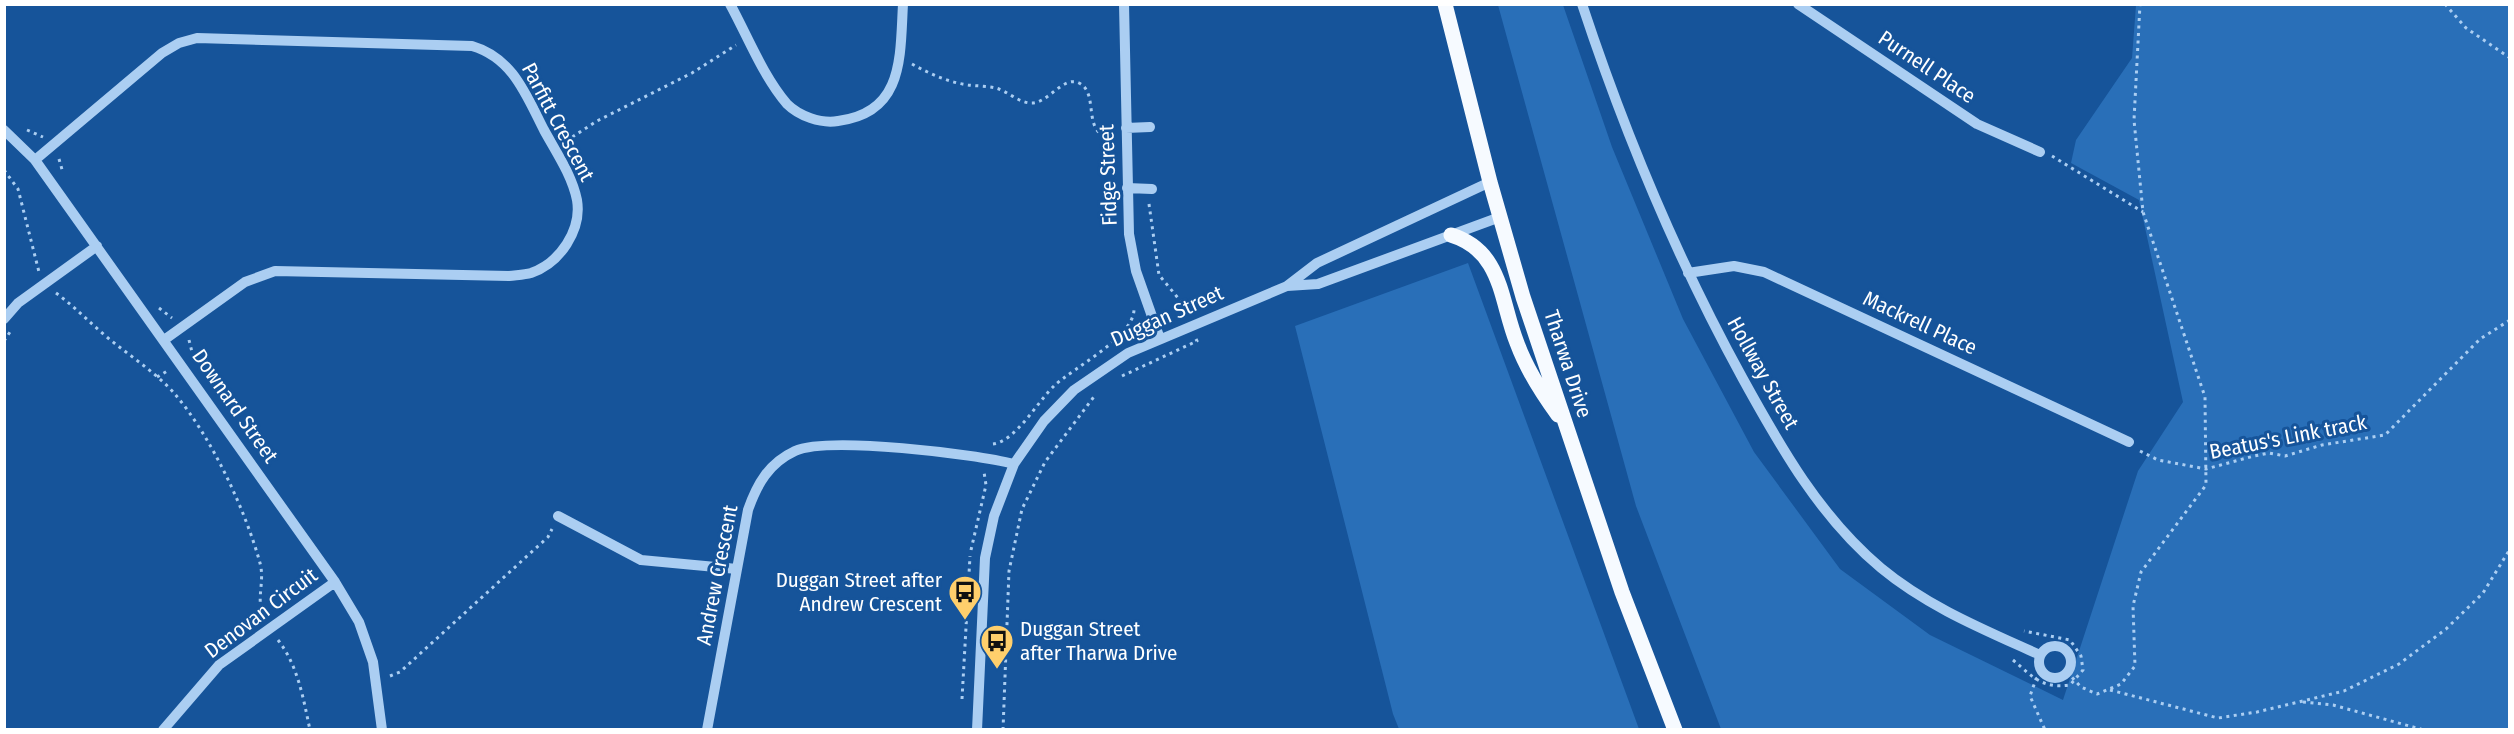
<svg xmlns="http://www.w3.org/2000/svg" width="2514" height="734" font-family="'Fira Sans Condensed',sans-serif">
<rect width="100%" height="100%" fill="#16549a"/>
<path fill="#296fb8" d="M1498 5H1563L1612 147 1683 319 1754 452 1840 569 1930 635 2063 700 2138 471 2183 402 2139 200 2071 163 2076 140 2132 58 2136 5H2509V729H1721L1636 506Z
M1468 263 1639 729H1399L1393 714 1295 326Z"/>
<g fill="none" stroke-linecap="round" stroke-linejoin="round">
<path stroke="#abcef2" stroke-width="3" stroke-dasharray="3 4.5" stroke-linecap="butt" d="M2445 4 2466 28 2510 58
M912 64C930 74 948 82 968 85 977 86 987 86 996 88 1007 91 1018 102 1030 103 1047 105 1063 75 1079 83 1101 94 1079 136 1115 139
M27 130 43 137
M566 141 597 121 692 73 736 45
M2052 156 2143 212
M59 159 63 173
M4 170 18 189 39 272
M1149 204 1159 275 1183 304 1186 313
M56 293C75 307 90 323 108 338 130 356 155 372 174 393 211 436 245 509 260 563 265 582 256 597 263 617
M159 308 172 318
M189 340 193 356
M4 341 10 332
M1122 376 1197 341 1196 339
M157 377 169 370
M993 444C1016 441 1037 402 1055 385 1075 367 1133 337 1134 310
M2140 451 2158 460 2206 469 2254 456 2269 453 2285 456 2322 445 2385 435 2480 339 2510 320
M971 550 986 485 984 472
M278 640C298 666 303 697 310 730
M2013 660C2033 677 2042 689 2070 685L2083 670 2081 656 2070 640 2024 631
M2067 672 2081 687 2097 694 2121 684 2135 666 2133 606 2141 572 2206 485 2205 397 2143 212 2134 120 2140 4
M2043 673 2036 679 2030 696 2045 730
M390 676 400 672 548 537 552 529
M2110 690 2218 718 2257 712 2344 691 2399 664 2446 629 2483 593 2510 549
M962 699 970 556
M2303 702 2333 705 2424 730
M1003 730 1009 571 1022 509 1045 462 1096 394"/>
<path stroke="#abcef2" stroke-width="10" d="M730 4C748 37 763 76 787 104 799 116 821 124 838 121 904 113 900 57 903 4
M1124 4 1129 234 1136 271 1160 339
M1582 4C1625 134 1677 259 1743 379 1781 448 1820 517 1881 568 1928 607 1985 630 2040 655
M1798 4 1977 124 2040 152
M1126 128 1150 127
M4 130 35 160 335 582 359 622 373 662 382 730
M35 160 162 53 179 43 197 38 472 46C513 58 526 95 544 130 556 152 572 175 577 200 582 230 560 263 531 273 524 275 516 275 509 276L275 271 245 282 164 340
M1127 188 1152 189
M1688 273 1734 266 1764 272 2129 442
M1287 286 1318 284 1500 217
M4 319 18 303 97 246
M558 516 641 560 737 569
M2039 662a16 16 0 1 1 32 0a16 16 0 1 1-32 0Z
M163 730 219 665 335 582
M707 730 748 510C757 484 769 463 795 451 828 436 975 454 1014 464
M977 730 985 558 994 516 1014 464 1044 421 1074 390 1128 353 1287 286 1317 263 1490 182"/>
<path stroke="#f6faff" stroke-width="15" d="M1445 4 1490 182 1523 297 1622 592 1675 730
M1451 235C1503 251 1500 301 1517 343 1527 370 1541 392 1558 415"/>
</g>
<defs>
<g id="bus-pin" transform="scale(1.725)"><path d="M0 17L-7.5 6A9.5 9.5 0 1 1 7.5 6Z" fill="#ffcf6c" stroke="#16549a"/><path d="M-5-6H5V4H4V6H2V4H-2V6H-4V4H-5ZM-3.5-4V0h7V-4ZM-3.5 1.2v1.5H-2V1.2ZM2 1.2v1.5H3.5V1.2Z" fill="#111"/></g>
</defs>
<g fill-rule="evenodd">
<use href="#bus-pin" x="965" y="592"/>
<use href="#bus-pin" x="997" y="641"/>
</g>
<g text-anchor="middle" dominant-baseline="central" stroke-width="6" stroke-linejoin="round" paint-order="stroke">
<g font-size="21" fill="#fff" stroke="#16549a">
<text transform="translate(1927 67) rotate(34)">Purnell Place</text>
<text transform="translate(558 122) rotate(62)">Parfitt Crescent</text>
<text transform="translate(1108 175) rotate(-92)">Fidge Street</text>
<text transform="translate(1167 316) rotate(-24)">Duggan Street</text>
<text transform="translate(1920 323) rotate(25)">Mackrell Place</text>
<text transform="translate(1568 364) rotate(72)">Tharwa Drive</text>
<text transform="translate(1763 373) rotate(61)">Hollway Street</text>
<text transform="translate(235 406) rotate(55)">Downard Street</text>
<text transform="translate(2288 437) rotate(-11)">Beatus's Link track</text>
<text transform="translate(717 575) rotate(-79)">Andrew Crescent</text>
<text transform="translate(261 613) rotate(-37)">Denovan Circuit</text>
</g>
<g font-size="21" fill="#fff" stroke="#16549a" text-anchor="end">
<text x="942" y="580">Duggan Street after<tspan x="942" dy="24">Andrew Crescent</tspan></text>
<text x="1020" y="629" text-anchor="start">Duggan Street<tspan x="1020" dy="24">after Tharwa Drive</tspan></text>
</g>
</g>
<rect width="2514" height="734" fill="none" stroke="#ffffff" stroke-width="12"/>
</svg>
